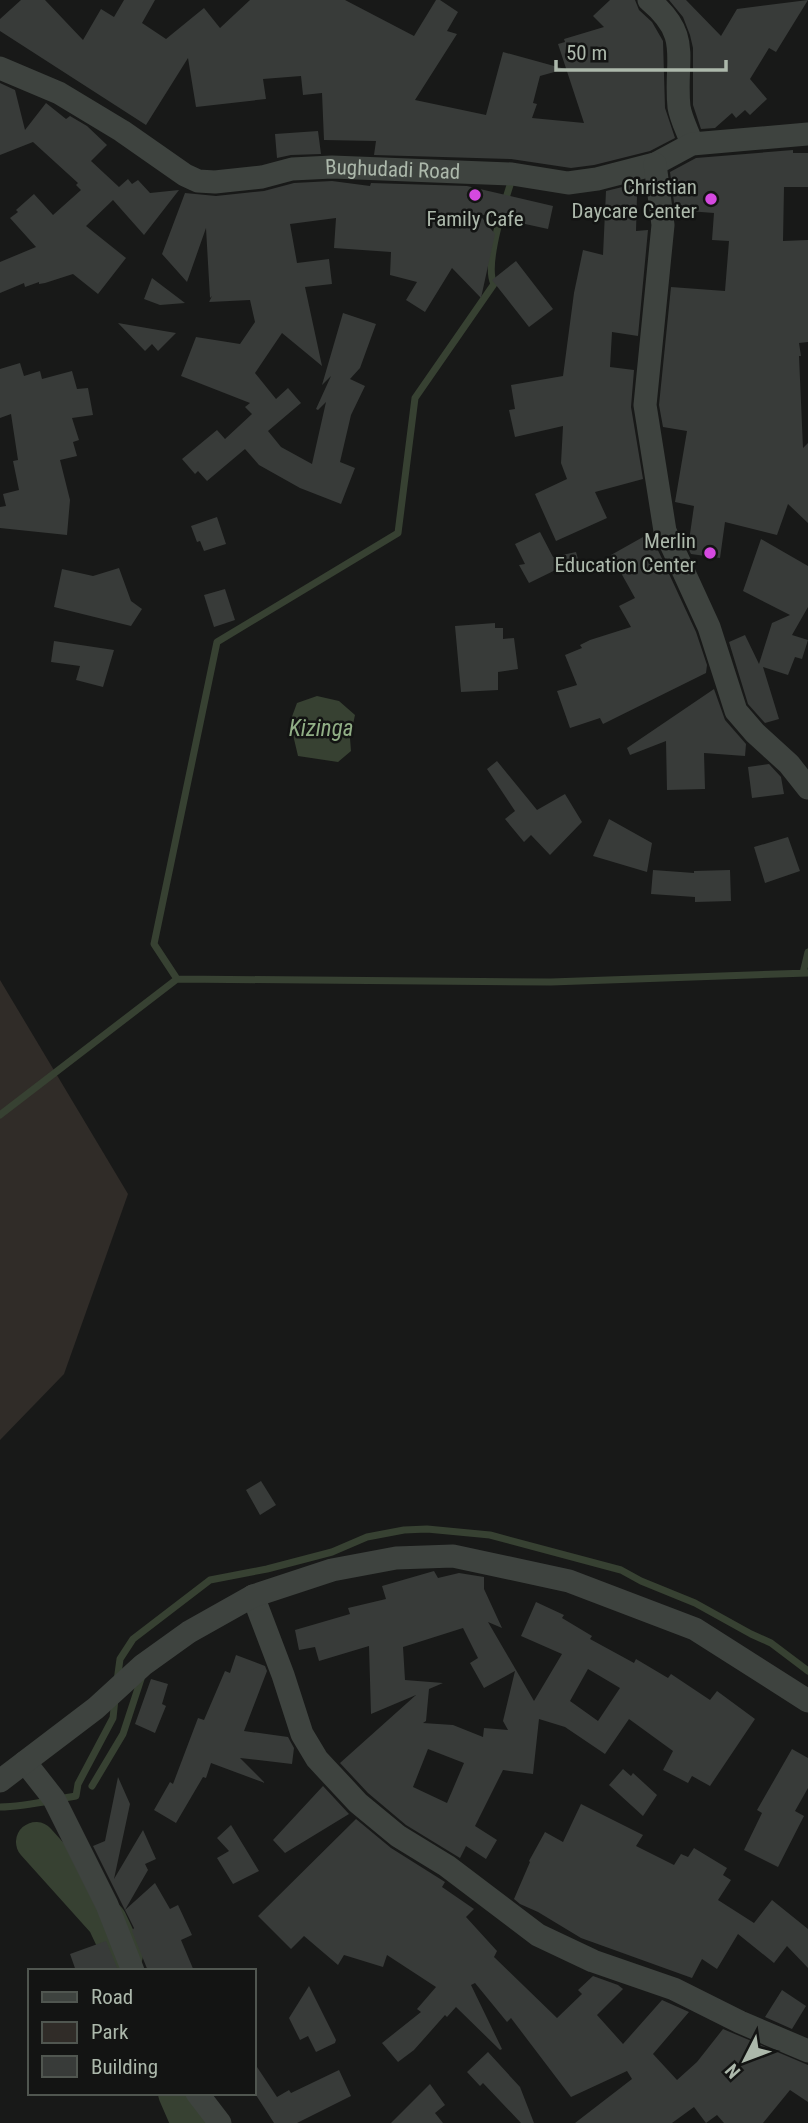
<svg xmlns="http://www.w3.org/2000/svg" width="808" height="2123" font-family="'Roboto Condensed',sans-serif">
<rect width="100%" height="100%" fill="#181918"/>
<path fill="#302c28" d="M0 980 128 1194 64 1374 0 1440Z"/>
<path fill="#374132" d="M317 696 339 701 355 715 350 738 351 751 338 762 298 756 290 722 297 703Z"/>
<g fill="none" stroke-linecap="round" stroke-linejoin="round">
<path stroke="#374132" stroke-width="7" d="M803 973 808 952
M177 979 154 944 217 642 398 533 415 398 494 284C484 265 504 204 511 182
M0 1115 177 979 551 982 808 973
M117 1681 120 1659 133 1639 210 1580 267 1569 332 1552 367 1537 404 1530 427 1529 490 1535 621 1570 641 1581 695 1603 751 1634 771 1643 808 1671
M92 1786 123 1734 141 1679
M0 1807C25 1807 51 1800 76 1796L78 1784 113 1718 115 1699"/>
<path stroke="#374132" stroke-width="40" d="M36 1842 107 1921 123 1955
M178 2093 191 2123"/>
</g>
<path fill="#383b39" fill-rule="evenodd" d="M21 0H45L83 40 101 9 114 17 124 0H155L142 23 166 39 204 8 220 28 250 0H345L414 36 436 0H440L458 12 447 31 457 34 415 100 486 115 503 52 565 69 540 76 533 103 537 104 532 118 584 123 558 44 565 42 564 39 604 27 593 16 610 0H635L639 10 652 22 663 41 665 108 675 138 650 151 594 165 571 168 511 159 374 155 376 141 324 140 322 93 303 95 301 76 263 79 266 99 196 107 188 58 146 125 0 31V19Z
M669 0H686L721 36 737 9 808 0 776 52 769 48 750 79 767 99 750 115 745 110 736 118 732 113 715 128 701 129 693 105V48L690 35 683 17Z
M0 83 15 90 25 130 46 103 66 119 70 116 87 126 107 145 91 161 119 187 128 179 132 184 138 180 150 193 179 190 144 235 113 200 86 226 126 258 98 294 73 274 45 283 39 284V282L25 287 24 283 0 293V262L36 247 10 218 18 212 16 210 34 194 53 215 81 190 76 185 78 183 33 142 0 155Z
M318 131 321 154 291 155 277 158 275 134Z
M793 150V153H808V187H784L783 241 808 240V342L799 343 801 356H799L803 448 808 443V523L788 504 777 535 725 522 720 558 691 554 688 548 694 506 675 502 687 431 663 427 659 405 671 287 725 291 729 241 712 240 714 213 675 210 670 172 696 158Z
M332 181 370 186 371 183 467 186 553 206 548 229 479 214 495 234 481 298 452 268 425 312 406 300 417 282 390 275 391 252 334 248 336 218 290 224 297 263 329 259 332 284 305 287 322 366 282 333 255 373 276 399 288 388 301 403 268 431 281 447 312 464 326 402 318 410 316 409 331 376 322 385 343 313 376 324 360 368 350 379 365 386 351 415 340 462 355 468 341 504 300 488 259 465 245 449 207 481 198 471 195 474 182 459 217 430 225 439 252 414 245 407 250 403 181 376 196 337 240 344 255 322 250 300 209 302 212 296 210 298 206 228 187 282 162 254 185 193 216 196 264 191 294 183Z
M643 182 645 195H637L636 231 648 230 638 336 612 332 610 367 634 370 631 407 643 479 595 492 607 518 556 541 535 494 567 479 561 463 563 426 515 437 509 410 515 409 511 385 563 376 574 293 583 250 603 255 606 191Z
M516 261 553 309 529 327 492 280Z
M152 278 185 303 160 305 144 299Z
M118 323 164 331 176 333 158 351 152 344 145 351Z
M20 363 24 376 40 371 42 379 72 371 77 389 88 388 93 415 72 418 79 440 73 442 77 456 60 460 70 500 67 535 0 528V507L6 506 3 494 19 490 13 461 18 460 11 414 0 418V369Z
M217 517 226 544 204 551 200 541 197 542 191 526Z
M540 532 553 557 576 552 578 559 529 583 519 565 525 564 515 544Z
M643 537 649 547 655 544 664 563 696 632 707 665 706 673 603 724 600 718 570 728 557 691 577 685 565 655 582 648 580 645 590 640 631 627 619 606 635 598 611 555Z
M761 539 808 566V607L792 635 808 640 802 659 795 657 788 675 763 667 779 719 765 723 748 704 729 642 745 635 759 664 772 623 790 615 743 591Z
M119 568 131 601 142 609 131 626 54 607 62 569 93 576Z
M225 589 235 620 214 627 204 595Z
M495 623V628H503V639L514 638 518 669 498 672V690L461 692 455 626Z
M54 641 114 650 103 687 76 680 80 666 51 662Z
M714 689 725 720 746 744 745 756 704 753 705 789 667 790 666 741 630 755 627 748Z
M497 761 537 810 565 794 582 822 550 855 531 835 524 842 505 819 515 811 487 769Z
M769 764 781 777 784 794 752 798 748 767Z
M609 819 652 843 647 872 593 856Z
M788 837 800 871 765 883 754 847Z
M653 870 694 873V871L730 870 731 901 695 902V897L651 894Z
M261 1481 276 1505 260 1515 246 1490Z
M434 1571 438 1578 459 1573 484 1577V1589L502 1628 488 1622 534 1701 562 1654 521 1636 536 1602 564 1615 562 1618 592 1636 590 1639 634 1663 636 1659 668 1678 671 1674 710 1700 717 1691 755 1719 710 1786 692 1776 688 1783 663 1770 673 1751 629 1719 605 1754 565 1727 539 1719 533 1774 503 1770 475 1826 497 1840 486 1859 466 1846 460 1858 406 1825 368 1793 340 1763 416 1695 371 1714 369 1646 319 1661 315 1647 299 1650 295 1630 350 1614 348 1608 386 1599 382 1586ZM463 1628 478 1658 470 1663 484 1688 515 1671 503 1721 508 1730 484 1728 483 1737 453 1725 423 1723 426 1721 429 1689 443 1683 405 1680 403 1647ZM588 1669 620 1688 598 1721 570 1701ZM428 1749 464 1763 447 1803 413 1787Z
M236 1655 265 1666 267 1671 244 1731 288 1737 294 1748 292 1764 240 1758 265 1783 211 1763 206 1778 203 1777 176 1823 154 1810 170 1782 173 1784 198 1718 204 1720 225 1671 230 1673Z
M151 1679 168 1684 162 1704 166 1706 155 1733 135 1724Z
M792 1749 808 1758V1788L795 1811 804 1816 778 1867 744 1850 762 1813 757 1810Z
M623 1769 631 1776 633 1773 657 1795 643 1816 609 1785Z
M118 1777 130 1804 114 1879 143 1830 156 1859 145 1864 148 1870 125 1910 93 1846 105 1841Z
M323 1786 349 1814 285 1853 273 1840Z
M581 1804 643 1835 636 1846 674 1865 681 1854 688 1857 694 1848 727 1868 723 1875 731 1880 718 1900 754 1923 772 1900 808 1929V1968L787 1946 774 1963 738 1934 717 1969 702 1959 692 1978 581 1938 538 1912 520 1904 514 1899 530 1862 529 1861 545 1832 563 1842Z
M356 1819 391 1848 445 1882 442 1887 474 1909 466 1917 497 1951 494 1957 557 2018 582 1994 578 1990 593 1976 618 1985 623 1989 597 2015 623 2044 662 2000 689 2012 653 2054 677 2080 697 2062 723 2029 808 2065V2102L790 2090 763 2123H724L717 2115 706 2123 694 2107 672 2123H575L632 2079 627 2071 571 2097 511 2018 507 2022 475 1983 471 1985 502 2049 500 2050 456 2007 447 2017 445 2015 414 2050 398 2062 382 2043 421 2012 417 2009 436 1987 387 1955 383 1967 344 1955 338 1965 304 1936 291 1949 258 1916Z
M231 1825 259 1871 233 1884 217 1858 229 1851 217 1838Z
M155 1883 170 1909 178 1905 192 1935 181 1940 194 1971H148L132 1931 134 1928 125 1910Z
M106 1941 118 1970 76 1971 70 1954Z
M309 1986 336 2040 335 2043 316 2052 308 2036 300 2040 289 2018Z
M782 1990 806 2006 792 2029 765 2017Z
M488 2052 520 2087 534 2123H521L483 2083 480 2086 467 2072Z
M257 2067 277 2097 289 2090 291 2093 339 2070 351 2096 297 2123H274L254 2092V2069Z
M430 2084 445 2105 435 2113 443 2123H391Z"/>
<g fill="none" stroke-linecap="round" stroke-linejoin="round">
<g stroke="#3e433f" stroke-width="23">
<path d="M649 0C693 37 674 58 679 107 681 119 688 132 692 144"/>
<path id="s1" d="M0 68 59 93 122 131 185 175 198 181 215 182 262 177 292 169 332 167 512 174 568 183 597 179 655 164 692 144 808 134"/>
<path d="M655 164 663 225 645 405 665 531 709 627 736 711 755 733 789 764 808 788"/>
<path d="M253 1596 283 1675 302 1734 317 1759 358 1803 398 1836 447 1866 538 1935 593 1961 674 1989 740 2022 808 2051"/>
<path d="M25 1762 54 1799 107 1905 133 1971"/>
<path d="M0 1781 96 1708 143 1665 189 1632 253 1596 332 1570 396 1558 453 1556 569 1581 695 1629 808 1701"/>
<path d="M197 2093 220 2123"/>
</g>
</g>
<g fill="#d549e0" stroke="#131413" stroke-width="2.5">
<circle cx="475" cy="195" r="7"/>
<circle cx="711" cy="199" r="7"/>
<circle cx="710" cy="553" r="7"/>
</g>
<g text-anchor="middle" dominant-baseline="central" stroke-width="5" stroke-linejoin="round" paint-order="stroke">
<g font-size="21" fill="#acb8ab" stroke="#131413">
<text stroke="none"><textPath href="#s1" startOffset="425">Bughudadi Road</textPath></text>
</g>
<g font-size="21" fill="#acb8ab" stroke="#131413" text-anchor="end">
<text x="697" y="187">Christian<tspan x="697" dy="24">Daycare Center</tspan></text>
<text x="475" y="219" text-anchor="middle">Family Cafe</text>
<text x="696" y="541">Merlin<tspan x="696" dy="24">Education Center</tspan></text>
</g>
<g font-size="23" font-style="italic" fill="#91af86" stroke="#131413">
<text x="321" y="728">Kizinga</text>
</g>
</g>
<rect x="28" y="1969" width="228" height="126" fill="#131413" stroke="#505650" stroke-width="2"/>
<rect x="42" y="1992" width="35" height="10" fill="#3e433f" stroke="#505650" stroke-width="2"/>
<text x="91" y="2004" font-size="21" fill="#acb8ab">Road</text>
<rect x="42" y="2022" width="35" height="21" fill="#302c28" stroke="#505650" stroke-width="2"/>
<text x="91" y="2039" font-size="21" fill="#acb8ab">Park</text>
<rect x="42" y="2056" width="35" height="21" fill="#383b39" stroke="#505650" stroke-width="2"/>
<text x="91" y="2074" font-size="21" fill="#acb8ab">Building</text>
<g transform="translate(745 2060) rotate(228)" stroke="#131413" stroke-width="5" paint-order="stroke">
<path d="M0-5L12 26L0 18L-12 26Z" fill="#acb8ab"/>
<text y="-10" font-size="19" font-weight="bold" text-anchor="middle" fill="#acb8ab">N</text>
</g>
<path d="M556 60v10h170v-10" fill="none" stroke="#acb8ab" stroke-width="3.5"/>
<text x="566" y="60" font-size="21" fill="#acb8ab" stroke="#131413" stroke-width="5" paint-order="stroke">50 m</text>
</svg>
